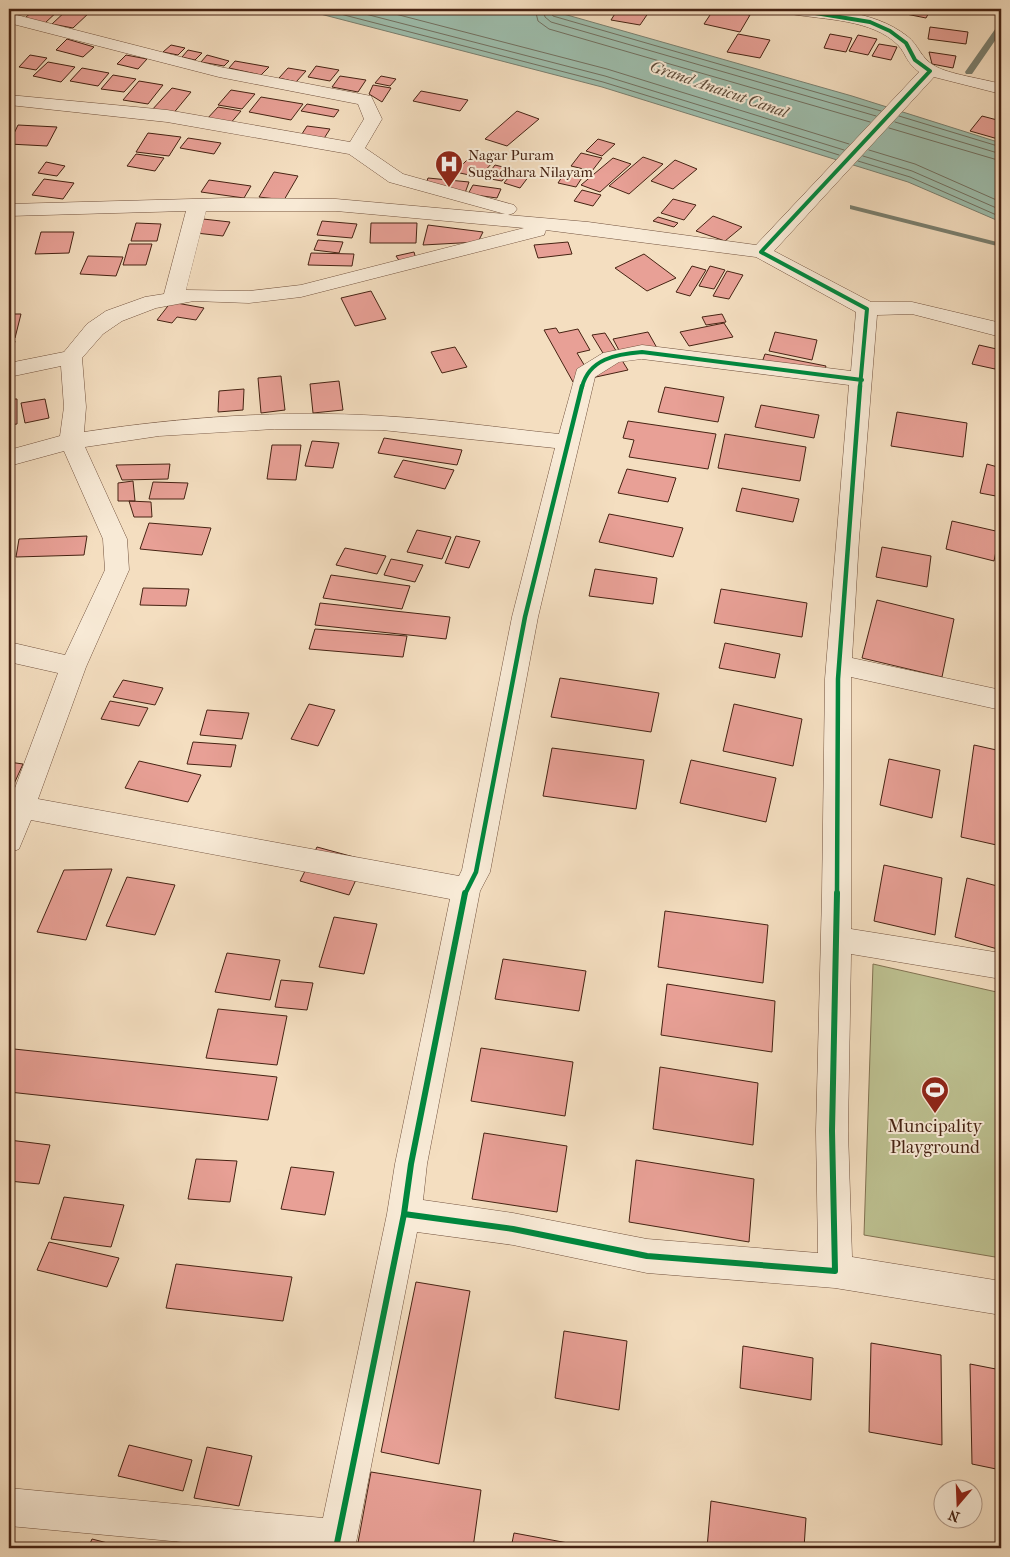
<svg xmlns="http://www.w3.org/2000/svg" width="1010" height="1557" font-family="'IM FELL French Canon',serif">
<rect width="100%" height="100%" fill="#f4dec0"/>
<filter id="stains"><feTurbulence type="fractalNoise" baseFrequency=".004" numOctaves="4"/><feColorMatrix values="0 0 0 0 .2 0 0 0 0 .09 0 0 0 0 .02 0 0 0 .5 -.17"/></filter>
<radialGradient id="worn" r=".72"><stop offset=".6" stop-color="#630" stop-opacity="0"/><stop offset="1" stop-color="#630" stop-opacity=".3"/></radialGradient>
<path fill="#bdc191" stroke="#827252" d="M873 964 1001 993V1258L864 1235Z"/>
<path fill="#9dbdac" stroke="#7a7f6f" d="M301 9H546L852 96 1001 143V222L908 182 602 87Z"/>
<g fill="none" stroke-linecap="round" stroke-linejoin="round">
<path stroke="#727060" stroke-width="1" d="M321 9 603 82 839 155
M346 9 605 76 844 150
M376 9 607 69 849 144
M535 9 538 21 549 29 870 122
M543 9 545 17 551 22 876 116
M549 9 553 16 881 111
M899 116 1001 147
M895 122 1001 154
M889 128 1001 161
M869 150 915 164 1001 202
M863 156 912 171 1001 210
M858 161 910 177 1001 217"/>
<path fill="#7a7f6f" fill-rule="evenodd" d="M998 25H1001V32L972 74H966L965 72Z
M850 205 1001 243V247L850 209Z"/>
</g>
<path fill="#e8a096" stroke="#462313" d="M35 9H60L45 23 25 18Z
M68 9 90 12 73 28 52 24Z
M618 9H651L640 25 611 20Z
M714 9H717L750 15 740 32 704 24Z
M903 9H931L926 18 901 13Z
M930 27 968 32 966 44 928 39Z
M738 34 770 40 760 58 727 52Z
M830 34 852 38 846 52 824 48Z
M858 35 877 39 868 55 849 51Z
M67 39 94 47 83 57 56 50Z
M879 44 897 47 891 60 872 56Z
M171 45 185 48 178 55 163 52Z
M188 50 202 53 195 60 182 57Z
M929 52 956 56 953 68 932 64Z
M30 55 47 58 36 70 19 67Z
M126 55 147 59 138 69 117 64Z
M207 55 229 61 224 66 201 62Z
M235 61 269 67 261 75 229 68Z
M48 62 75 67 61 82 33 76Z
M316 66 339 70 330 81 308 77Z
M82 68 109 73 98 86 70 81Z
M288 68 306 71 296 82 279 78Z
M113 75 136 79 124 92 101 89Z
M340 76 366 80 358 92 332 87Z
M381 76 396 79 390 86 375 83Z
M139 81 163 85 148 104 123 100Z
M373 85 391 88 382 102 369 94Z
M172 88 191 92 172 115 151 111Z
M231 90 255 94 242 109 218 105Z
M421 91 468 100 460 111 413 101Z
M261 97 303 104 291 120 249 112Z
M307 104 339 110 334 117 301 111Z
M218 107 241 111 229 125 206 120Z
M517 111 539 119 507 146 485 139Z
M982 116 1001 121V135L998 139 970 131Z
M18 125 57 127 47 146 9 144Z
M307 126 330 129 323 140 300 137Z
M148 133 181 137 169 156 136 152Z
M188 138 221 143 214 154 180 148Z
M598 139 615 144 602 156 586 151Z
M581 153 602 158 592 171 571 166Z
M136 154 164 158 155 171 127 166Z
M473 154 495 160 479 177 455 172Z
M643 157 663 164 629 194 609 186Z
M613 158 631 164 600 192 581 185Z
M675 160 697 169 673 189 651 181Z
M46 162 65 166 57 176 38 173Z
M495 165 511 169 502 181 485 178Z
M567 169 585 173 576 187 558 183Z
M274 172 298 176 284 200 259 197Z
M512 173 529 176 520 188 504 183Z
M428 178 469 182 465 193 424 189Z
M44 179 74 183 63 199 32 195Z
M209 180 251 186 244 198 201 192Z
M473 185 501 189 497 198 468 194Z
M582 190 601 195 593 206 574 201Z
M673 199 696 205 684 220 661 213Z
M713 216 742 227 725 241 696 231Z
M658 217 678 223 674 227 653 221Z
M194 218 230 222 223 236 187 232Z
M322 221 357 224 352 238 317 235Z
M136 223 161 224 157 241H131Z
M371 223H417L416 243H370Z
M428 225 483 232 478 242 423 245Z
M41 232H74L69 253 35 254Z
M318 240 343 242 339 253 314 250Z
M568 242 572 254 538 258 534 245Z
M129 244H152L146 265H123Z
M414 252 416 259 400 262 396 256Z
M311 253 354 254 352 266 308 265Z
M644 254 676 278 647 291 615 268Z
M88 256 123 257 116 276 80 274Z
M692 266 706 270 690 296 676 292Z
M710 266 725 270 714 289 699 286Z
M727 271 743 275 729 299 713 296Z
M371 291 386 319 355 326 341 298Z
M171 302 204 308 196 320 177 317 172 323 157 320Z
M9 314H21L15 338 9 339Z
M722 314 726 322 706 325 702 317Z
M724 323 733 337 689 346 680 332Z
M556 328 559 333 578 329 590 350 577 353 586 368 609 363 592 335 605 333 628 370 573 382 544 330Z
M648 332 657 348 621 354 613 339Z
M775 332 817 340 812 360 769 351Z
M9 341H15L9 365Z
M979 345 1001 350 995 369 972 364Z
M455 347 467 367 442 373 431 352Z
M765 354 826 366 821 380 760 368Z
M281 376 285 410 261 413 258 378Z
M339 381 343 410 313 413 310 384Z
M665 387 724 397 718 422 658 412Z
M244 389 243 410 218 412 219 391Z
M9 399H17V424L9 425Z
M45 399 49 418 25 423 21 403Z
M761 405 819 415 814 438 755 427Z
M897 412 967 423 963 457 891 446Z
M628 421 716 434 708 469 629 457 634 440 623 438Z
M725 434 806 447 800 481 718 468Z
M384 438 462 450 457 465 378 453Z
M312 441 339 443 333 468 305 466Z
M272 445H301L296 480 267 479Z
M403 460 454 470 445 489 394 477Z
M170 464 168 479 122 480 116 465Z
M987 464 1001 468V497L980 493Z
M627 469 676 478 668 502 618 493Z
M133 481 135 501H118V483Z
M153 482 188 483 184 499H149Z
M742 488 799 499 793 522 736 511Z
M129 501 151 502 152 517H134Z
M609 514 683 528 673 557 599 542Z
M952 521 1000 532 994 561 946 549Z
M149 523 211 528 202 555 140 549Z
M417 530 451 537 442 559 407 552Z
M87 536 84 555 16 557 19 539Z
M456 536 480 541 469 568 445 563Z
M882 547 931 556 927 587 876 577Z
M345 548 386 556 377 574 336 565Z
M391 559 423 565 415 582 384 575Z
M595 569 657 578 653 604 589 596Z
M331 575 410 586 402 609 323 598Z
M143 588 189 589 186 606 140 605Z
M721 589 807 603 802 637 714 623Z
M877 600 954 619 942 677 862 658Z
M320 603 450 617 446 639 315 625Z
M315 629 407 636 403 657 309 649Z
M725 643 780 654 775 678 719 668Z
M560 678 659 693 651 732 551 717Z
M123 680 163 688 155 705 113 697Z
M110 701 148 708 139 726 101 719Z
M309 704 335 710 318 746 291 739Z
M734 704 802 719 793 766 723 751Z
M207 710 249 713 242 739 200 735Z
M193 742 236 745 231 767 187 764Z
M974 745 1001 751V846L961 837Z
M552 748 644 760 636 809 543 796Z
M889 759 940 770 932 818 880 805Z
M691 760 776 778 766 822 680 803Z
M139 761 201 775 188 802 125 788Z
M9 762 23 764 9 795Z
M317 847 365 860 349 895 300 881Z
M884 865 942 878 935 935 874 921Z
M112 869 86 940 37 932 64 870Z
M127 877 175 885 155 935 106 926Z
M967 878 1001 887V950L955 937Z
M665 911 768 925 763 983 658 967Z
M334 917 377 924 364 974 319 967Z
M227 953 280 960 270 1000 215 992Z
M503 959 586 971 579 1011 495 999Z
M281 980 313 983 307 1010 275 1007Z
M667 984 775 1001 772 1052 661 1035Z
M218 1009 287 1016 277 1065 206 1058Z
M481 1048 573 1062 565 1116 471 1101Z
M14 1049 277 1077 268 1120 9 1092V1062Z
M660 1067 758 1083 753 1145 653 1129Z
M484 1133 567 1146 557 1212 472 1199Z
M9 1140 50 1145 39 1184 9 1181Z
M196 1159 237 1161 230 1202 188 1199Z
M636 1160 754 1179 749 1242 629 1222Z
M291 1167 334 1172 325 1215 281 1209Z
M64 1197 124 1205 111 1247 51 1239Z
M49 1242 119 1258 107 1287 37 1270Z
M176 1264 292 1277 283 1321 166 1308Z
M416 1282 470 1291 439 1464 381 1452Z
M564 1331 627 1341 619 1410 555 1398Z
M871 1343 941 1355 942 1445 869 1432Z
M743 1346 813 1358 811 1400 740 1388Z
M970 1364 1001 1370V1470L972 1464Z
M129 1445 192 1460 183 1491 118 1476Z
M207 1447 252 1456 239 1506 194 1498Z
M371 1472 481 1490 473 1548H357Z
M711 1501 806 1518 804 1548H707Z
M514 1533 595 1548H511Z
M92 1539 127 1548H88Z"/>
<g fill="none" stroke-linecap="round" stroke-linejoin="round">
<g stroke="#72523e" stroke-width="1">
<path id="street" d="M783 9C825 9 872 9 907 36 919 45 920 58 935 66 948 74 984 79 1001 84V94L934 77 774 251 871 302H912L1001 323V337L912 314 877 315 859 539 852 658 1001 690V710L851 677V929L1001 953V979L851 954 848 1131 852 1257 1001 1281V1315L835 1288 647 1273 513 1245 417 1232 355 1548H247L9 1526V1488L323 1518 387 1214 395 1164 450 899 31 820 19 849 9 853V804L58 673 9 662V642L65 655 105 570 103 539 64 451 9 466V450L60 436 64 407 61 366 9 377V363L64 352 87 324 106 311 145 297 164 294 186 211 9 216V204L229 198 336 199 505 214 389 182 349 154 167 122 9 105V95L167 110 350 142 364 119 358 104 219 77 9 23V13L220 67 371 96 382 119 365 148 403 174 514 205 517 209 514 213 508 215 588 222 756 245 919 72C905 61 907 55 898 45 872 19 825 20 791 14L785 13ZM206 211H336L524 228 301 285 249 291 186 290ZM546 230 756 257 856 312 851 371 642 345 603 353 577 369 559 434C500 428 441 419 382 416 282 410 182 417 84 432L86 407 82 358 103 334 122 321 156 308 194 301 249 303 301 297 544 235ZM642 359 849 385 825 679 822 895 816 1131 818 1253 647 1239 513 1213 423 1200 427 1164 480 891 490 872 538 617 595 377 619 362ZM275 429 382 430 555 448 512 617 462 870 459 876 38 799 86 667 129 570 127 539 85 447 159 436Z"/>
</g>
<use href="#street" fill="#f8ead6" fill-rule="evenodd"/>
<g stroke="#f8ead6" stroke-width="6">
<path id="cycleway-far2" d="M791 9 870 22 890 31 906 43 915 60 930 71 761 252 867 309 860 387
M582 387C589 359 616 354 642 352L862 380"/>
</g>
<g stroke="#f8ead6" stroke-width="8">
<path id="cycleway-far1" d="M465 894 476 872 525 617 582 386
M837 894 838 679 860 386"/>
</g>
<g stroke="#f8ead6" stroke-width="9">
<path id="cycleway" d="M404 1214 513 1229 647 1256 835 1271 832 1131 837 893
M336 1548 404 1214 411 1164 465 893"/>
</g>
<use href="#cycleway-far2" stroke="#00873e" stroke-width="4"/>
<use href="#cycleway-far1" stroke="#00873e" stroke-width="4.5"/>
<use href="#cycleway" stroke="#00873e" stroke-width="6"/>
</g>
<defs>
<g id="hospital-pin" transform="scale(1.4375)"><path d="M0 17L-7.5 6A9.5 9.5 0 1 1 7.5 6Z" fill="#8f2418" stroke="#f8ead6"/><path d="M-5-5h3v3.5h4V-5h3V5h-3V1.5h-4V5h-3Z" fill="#fff"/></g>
<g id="stadium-pin" transform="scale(1.4375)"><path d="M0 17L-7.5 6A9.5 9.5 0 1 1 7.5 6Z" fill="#8f2418" stroke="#f8ead6"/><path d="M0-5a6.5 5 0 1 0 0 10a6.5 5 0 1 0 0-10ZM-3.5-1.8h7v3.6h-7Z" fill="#fff"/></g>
</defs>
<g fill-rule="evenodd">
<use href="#hospital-pin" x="449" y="164"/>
<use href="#stadium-pin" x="935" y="1090"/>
</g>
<g text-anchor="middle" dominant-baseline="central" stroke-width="4" stroke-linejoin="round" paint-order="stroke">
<g font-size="15" fill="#462313" stroke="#f8ead6" text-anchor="start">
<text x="468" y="155">Nagar Puram<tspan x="468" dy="17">Sugadhara Nilayam</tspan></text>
</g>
<g font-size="16" font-style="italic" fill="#5c4a39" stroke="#f8ead6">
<text transform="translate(719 89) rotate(19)">Grand Anaicut Canal</text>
</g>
<g font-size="18" fill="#462313" stroke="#f8ead6">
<text x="935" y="1126">Muncipality<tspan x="935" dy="21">Playground</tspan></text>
</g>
</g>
<rect width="1010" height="1557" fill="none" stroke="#f4dec0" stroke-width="30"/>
<rect x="10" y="10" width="990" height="1537" fill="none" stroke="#462313" stroke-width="2.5"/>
<rect x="15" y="15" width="980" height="1527" fill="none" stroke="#462313"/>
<g transform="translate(958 1504) rotate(199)"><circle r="24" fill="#f8ead6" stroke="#b19a88"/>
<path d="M0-4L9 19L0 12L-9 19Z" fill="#8f2418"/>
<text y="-8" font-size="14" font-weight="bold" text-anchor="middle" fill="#462313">N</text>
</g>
<rect width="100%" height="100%" filter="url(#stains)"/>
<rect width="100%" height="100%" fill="url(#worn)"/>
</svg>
